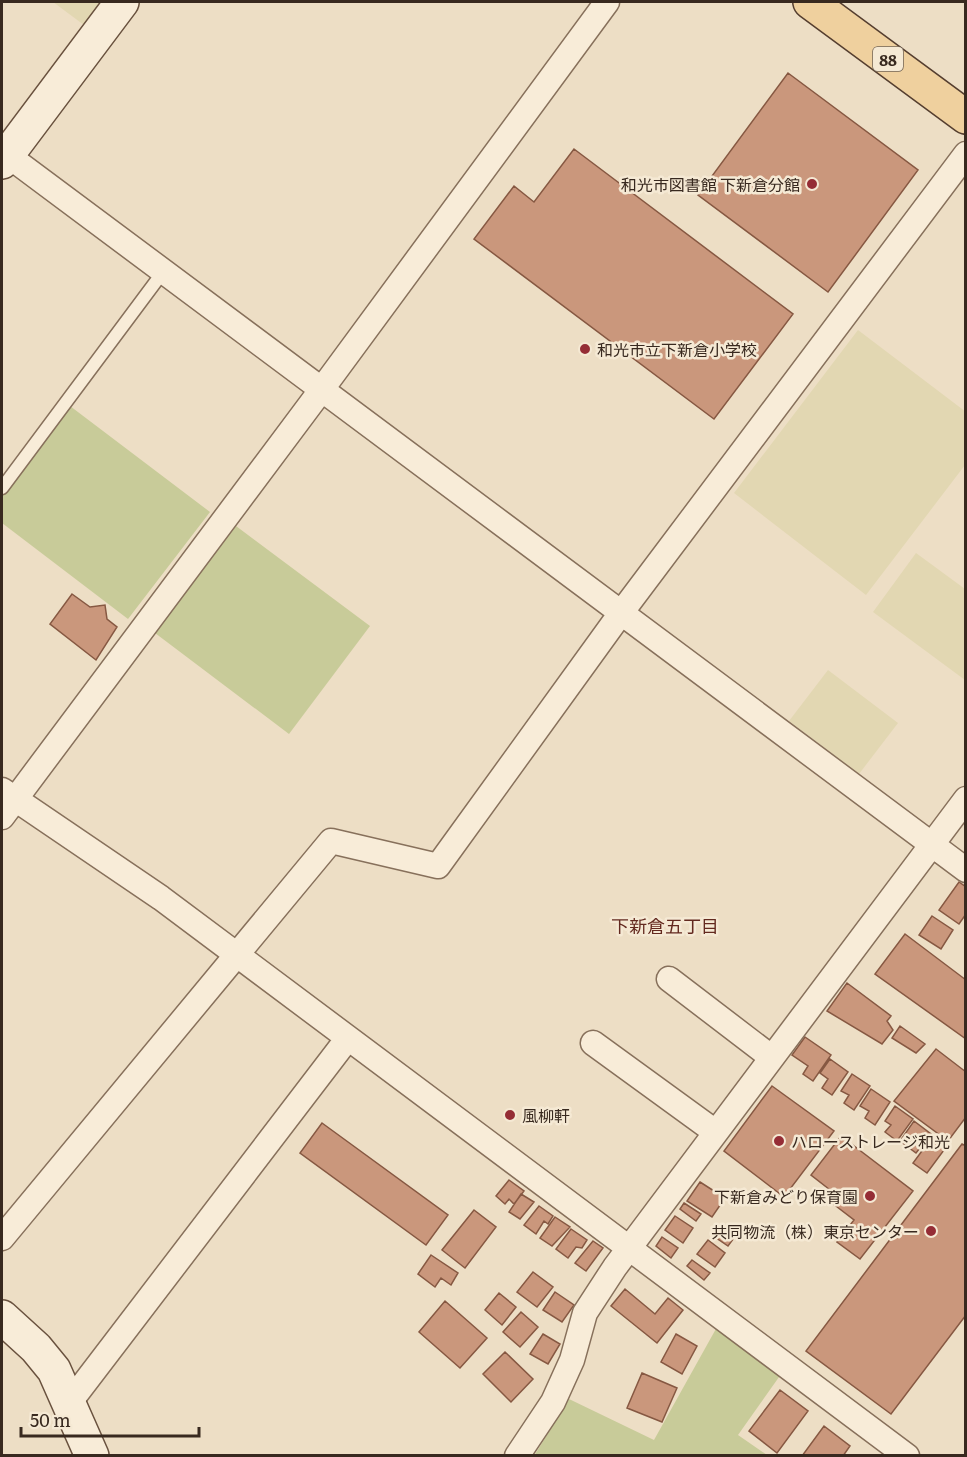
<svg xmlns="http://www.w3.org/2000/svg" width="967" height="1457" font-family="Literata,'Noto Sans JP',serif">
<rect width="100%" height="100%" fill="#eddec5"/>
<path fill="#e2d7b2" d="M53 2H109L88 28Z
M858 330 966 412 965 465 866 595 734 493Z
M916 553 965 589V680L873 612Z
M828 670 898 723 859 774 789 721Z"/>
<path fill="#c8cb99" d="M70 406 210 512 128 619 2 523V497Z
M236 526 370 626 289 734 155 633Z
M717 1327 784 1370 738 1435 767 1455 534 1456 569 1399 654 1440Z"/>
<path fill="#ca977c" stroke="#865842" stroke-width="1.5" d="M788 73 918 170 828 292 698 195Z
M574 149 793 314 714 419 474 239 514 186 534 202Z
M72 594 90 607 105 605 107 619 117 627 96 660 50 624Z
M959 882 966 887V914L959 924 939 910Z
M932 916 953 930 941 949 919 935Z
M905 934 966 980V1039L875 974Z
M847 983 891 1016 887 1021 893 1030 882 1044 827 1011Z
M900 1026 925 1044 916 1053 892 1038Z
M805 1037 831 1055 813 1081 803 1074 808 1066 792 1055Z
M936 1049 966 1072V1117L948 1141 894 1101Z
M830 1059 848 1072 832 1095 822 1088 828 1079 820 1073Z
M852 1074 870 1086 854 1110 844 1103 849 1095 841 1091Z
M772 1086 834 1131 784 1197 724 1151Z
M871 1089 890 1102 875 1125 865 1118 869 1111 860 1106Z
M895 1106 913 1119 897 1141 885 1132 891 1125 885 1121Z
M914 1121 931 1134 916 1153 900 1141Z
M322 1123 448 1215 426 1245 300 1153Z
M841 1136 913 1191 860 1259 837 1242 854 1220 828 1200 834 1193 811 1175Z
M933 1136 947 1146 927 1173 913 1163Z
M962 1144 966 1146V1315L891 1414 806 1351Z
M509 1180 524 1191 514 1204 509 1199 505 1204 496 1196Z
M700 1182 725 1198 712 1217 687 1201Z
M521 1194 534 1202 520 1219 509 1212Z
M684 1203 701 1214 696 1221 680 1209Z
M539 1206 553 1216 548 1224 544 1221 536 1234 524 1225Z
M474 1210 496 1227 465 1268 442 1250Z
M675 1216 693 1228 683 1243 665 1230Z
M555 1217 570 1227 552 1246 540 1238Z
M719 1226 734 1238 728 1246 712 1235Z
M571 1229 587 1240 582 1248 576 1247 568 1258 556 1249Z
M662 1237 678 1248 671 1258 656 1246Z
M708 1240 725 1253 715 1267 697 1254Z
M593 1241 603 1248 586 1271 575 1263Z
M431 1255 458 1273 451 1285 441 1278 435 1287 418 1274Z
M692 1260 710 1273 704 1280 687 1266Z
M533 1272 553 1287 537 1307 517 1292Z
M625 1289 655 1314 668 1298 683 1310 657 1343 611 1306Z
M555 1292 574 1305 562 1322 543 1310Z
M499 1293 516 1307 502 1325 485 1310Z
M445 1301 487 1338 460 1368 419 1332Z
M521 1312 538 1327 520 1347 503 1332Z
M543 1334 560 1344 548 1364 530 1354Z
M676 1334 697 1346 682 1374 661 1362Z
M505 1352 533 1379 511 1402 483 1374Z
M642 1373 677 1388 662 1422 627 1408Z
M780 1390 808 1411 777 1453 749 1431Z
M824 1426 850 1446 843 1456H802Z"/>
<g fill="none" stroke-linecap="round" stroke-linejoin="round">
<g stroke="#87705b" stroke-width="15">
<path id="lane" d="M2 488 163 272"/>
</g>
<g stroke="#87705b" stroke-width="27">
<path id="street" d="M2 151 966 870
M2 790 161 898 907 1456
M2 817 322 389 607 2
M669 979 771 1057
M593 1043 714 1131
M2 1238 331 841 438 866 621 613 966 154
M70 1402 348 1038
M517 1456 553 1402 572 1360 585 1313 615 1267 966 799"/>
</g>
<g stroke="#69513e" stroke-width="36">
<path id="secondary" d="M2 162 122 2
M2 1317 36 1348 54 1370 92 1456"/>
</g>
<g stroke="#553e2f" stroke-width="36">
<path id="primary" d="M810 2 966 117"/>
</g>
<use href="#lane" stroke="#f8ecd8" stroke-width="12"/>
<use href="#street" stroke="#f8ecd8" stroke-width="24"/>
<use href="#secondary" stroke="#f8ecd8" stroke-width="33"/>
<use href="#primary" stroke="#efd09e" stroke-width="33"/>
</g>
<g fill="#952d35" stroke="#f5e9d4" stroke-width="2">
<circle cx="812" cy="184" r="6"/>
<circle cx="585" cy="349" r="6"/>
<circle cx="510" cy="1115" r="6"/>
<circle cx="779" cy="1141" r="6"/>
<circle cx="870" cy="1196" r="6"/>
<circle cx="931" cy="1231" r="6"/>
</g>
<g text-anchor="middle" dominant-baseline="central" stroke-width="5" stroke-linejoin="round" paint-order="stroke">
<rect fill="#f5e9d4" stroke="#716355" stroke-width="1.5" x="873" y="47" width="30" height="24" rx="4.5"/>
<g font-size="15" font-weight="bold" fill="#38291f">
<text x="888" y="59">88</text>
</g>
<g font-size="16" fill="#38291f" stroke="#f5e9d4" text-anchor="end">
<text x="800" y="184">和光市図書館 下新倉分館</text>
<text x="597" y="349" text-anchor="start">和光市立下新倉小学校</text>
<text x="522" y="1115" text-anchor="start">風柳軒</text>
<text x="791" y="1141" text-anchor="start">ハローストレージ和光</text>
<text x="858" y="1196">下新倉みどり保育園</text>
<text x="919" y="1231">共同物流（株）東京センター</text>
</g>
<g font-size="18" fill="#63291f" stroke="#f5e9d4">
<text x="665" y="925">下新倉五丁目</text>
</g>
</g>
<rect width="967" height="1457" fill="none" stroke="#38291f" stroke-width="6"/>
<path d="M21 1427v9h178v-9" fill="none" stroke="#38291f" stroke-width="3"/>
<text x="30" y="1427" font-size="18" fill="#38291f" stroke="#f5e9d4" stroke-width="4.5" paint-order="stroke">50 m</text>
</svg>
